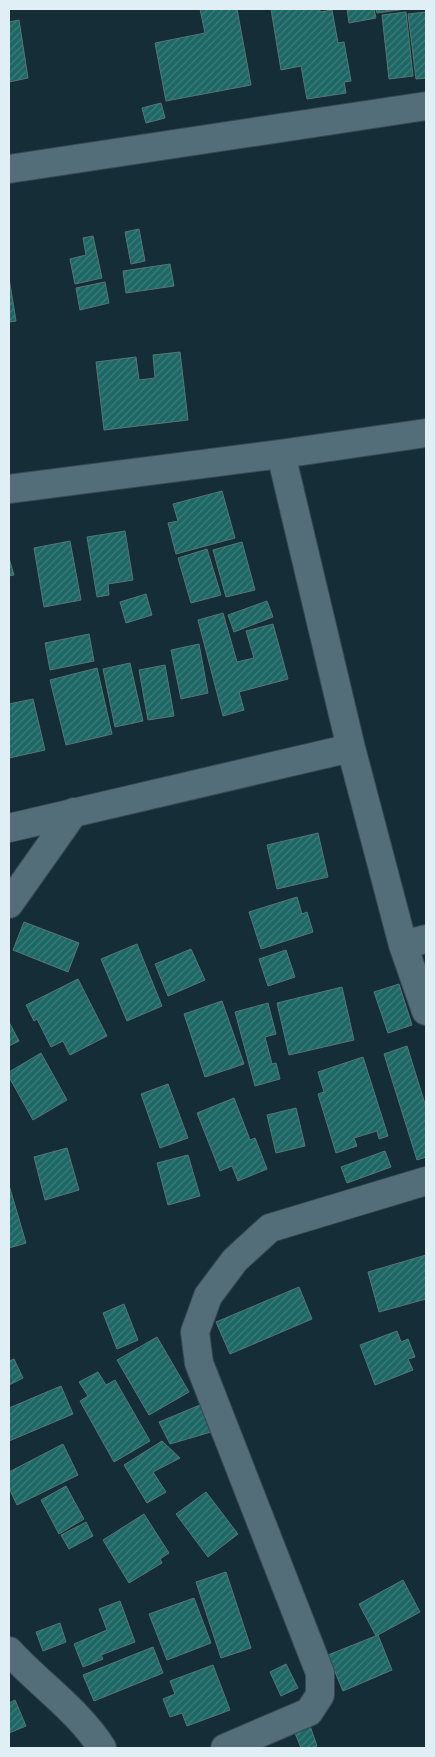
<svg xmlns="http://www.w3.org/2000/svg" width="435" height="1757" font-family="Roboto,sans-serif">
<defs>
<pattern id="building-hatch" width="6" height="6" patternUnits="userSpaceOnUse" patternTransform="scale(1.25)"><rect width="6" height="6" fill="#1d6764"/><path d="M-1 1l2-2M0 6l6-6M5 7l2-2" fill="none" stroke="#3e7d7b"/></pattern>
</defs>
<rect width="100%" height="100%" fill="#142d37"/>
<path fill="url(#building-hatch)" stroke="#577674" d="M200 9H237L251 85 166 101 155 43 205 33Z
M271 9H320V12L332 10 338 43 344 42 351 81 344 82 346 93 307 99 301 66 281 70Z
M347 9H374L376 18 349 23Z
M376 9H406L377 13Z
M406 12 413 76 389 79 382 15Z
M426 12V78L416 79 408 14Z
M19 20 28 78 9 82V22Z
M161 103 165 118 146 123 142 108Z
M139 229 145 261 131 264 125 232Z
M93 236 102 278 75 284 70 259 86 255 83 238Z
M170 264 174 286 126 293 123 271Z
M9 278 16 321 9 322Z
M105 282 109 303 80 310 76 288Z
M180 352 188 420 104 430 96 362 136 357 139 380 155 378 153 355Z
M222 491 235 538 176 554 168 523 178 521 173 504Z
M125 531 133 580 108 584 109 595 97 597 87 537Z
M70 541 81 600 44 607 34 548Z
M242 542 255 590 226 597 213 550Z
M207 549 221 595 191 603 178 558Z
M9 558 14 575 9 576Z
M146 594 152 615 126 623 120 602Z
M267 601 273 617 234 632 228 615Z
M223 613 237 662 254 658 246 631 273 624 288 679 239 692 244 710 223 716 198 620Z
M89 634 94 661 50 670 45 643Z
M199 644 208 693 181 699 171 650Z
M130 663 143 721 115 727 103 669Z
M165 665 174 716 148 720 139 670Z
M97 668 112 734 66 745 50 680Z
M33 699 45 750 9 758V704Z
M318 833 328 877 277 889 267 845Z
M297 897 302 914 307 912 313 932 261 949 249 912Z
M24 922 79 943 68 972 13 950Z
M137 944 162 1006 127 1021 101 959Z
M191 949 205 980 168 996 155 964Z
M286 950 295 977 268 986 259 959Z
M78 979 107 1036 70 1055 63 1041 51 1047 37 1019 34 1021 26 1005Z
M399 984 412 1025 388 1033 374 992Z
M342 987 354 1040 289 1055 277 1003Z
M222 1001 244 1064 205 1077 184 1014Z
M268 1003 276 1034 265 1037 272 1064 276 1063 280 1079 255 1086 235 1012Z
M9 1022 19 1041 9 1046Z
M407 1046 426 1107V1157L417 1160 384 1054Z
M41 1053 67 1100 33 1120 9 1077V1072Z
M363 1057 388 1136 379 1139 377 1131 354 1138 357 1146 336 1153 318 1094 324 1092 318 1072Z
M168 1084 188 1138 160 1148 141 1094Z
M234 1098 250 1140 255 1138 267 1169 238 1181 232 1166 220 1171 197 1113Z
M296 1108 305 1146 276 1153 267 1115Z
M67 1148 79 1190 45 1200 34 1157Z
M385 1151 391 1167 347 1183 341 1167Z
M188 1155 200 1196 168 1205 157 1163Z
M9 1185 26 1243 9 1248Z
M426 1255V1299L379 1312 368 1272Z
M299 1287 312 1319 230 1354 216 1322Z
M124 1304 138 1340 117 1349 103 1313Z
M397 1331 401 1342 408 1339 415 1357 408 1359 413 1370 375 1385 360 1345Z
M157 1337 189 1392 149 1415 117 1360Z
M14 1359 23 1378 9 1385V1361Z
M98 1372 106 1385 115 1380 150 1441 114 1462 80 1401 88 1396 79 1382Z
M61 1386 73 1414 9 1441V1408Z
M200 1405 211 1432 170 1444 159 1422Z
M162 1441 180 1458 153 1472 166 1492 147 1503 124 1465Z
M63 1444 78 1475 17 1505 9 1488V1472Z
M66 1486 84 1519 59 1534 41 1500Z
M206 1492 238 1534 208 1557 176 1514Z
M144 1514 169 1553 160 1559 162 1563 129 1583 103 1540Z
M86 1522 93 1536 69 1549 61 1535Z
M226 1572 251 1648 221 1658 196 1582Z
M403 1580 420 1612 376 1636 359 1604Z
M194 1598 211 1643 167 1660 149 1614Z
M120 1601 135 1642 101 1655 103 1659 83 1667 74 1644 107 1630 99 1609Z
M60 1623 66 1642 43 1651 36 1632Z
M378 1635 392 1670 343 1691 328 1655Z
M153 1647 163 1673 94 1701 83 1675Z
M286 1664 298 1688 281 1696 270 1672Z
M213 1665 230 1710 187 1726 182 1713 170 1717 163 1699 175 1694 170 1681Z
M15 1700 26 1726 9 1733V1703Z
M309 1723 317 1746 310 1748H301L293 1728Z"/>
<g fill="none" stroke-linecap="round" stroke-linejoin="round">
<g stroke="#364952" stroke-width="30">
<path id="minor" d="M9 169 426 106
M281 454 351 748 403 945 426 1011
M9 489 281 454 426 433
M9 828 351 748
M9 904 74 812
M403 945 426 939
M9 1651C39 1684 79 1711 102 1748
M225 1748 309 1712 320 1695V1673L199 1363 195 1332 208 1296 235 1260 270 1228 426 1181"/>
</g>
<use href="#minor" stroke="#536d79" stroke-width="28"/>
</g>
<rect width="435" height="1757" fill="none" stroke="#e0eff5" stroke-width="20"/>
</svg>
